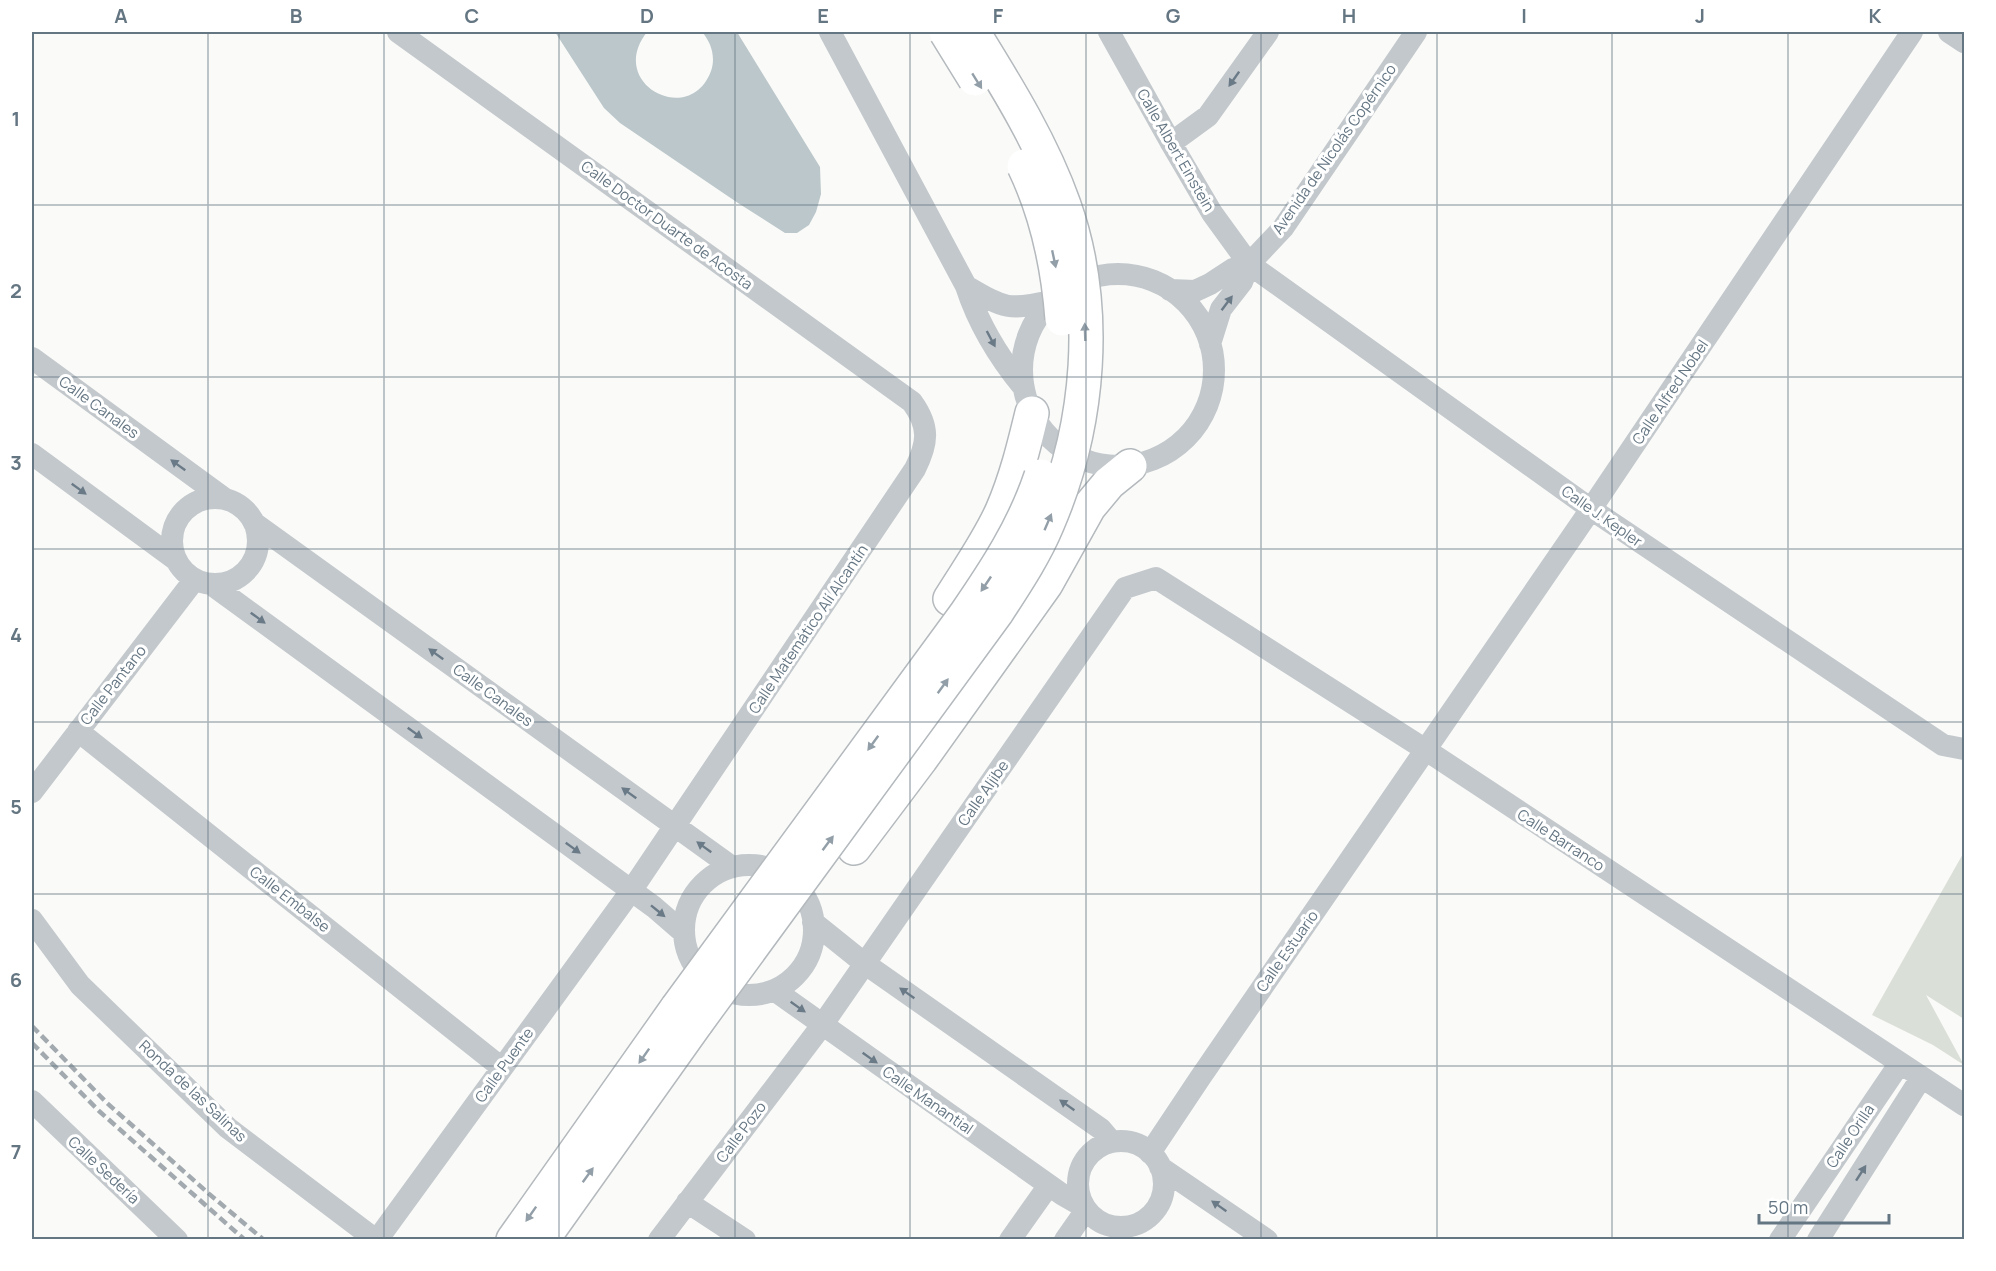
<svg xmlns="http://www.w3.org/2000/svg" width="1996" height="1271" font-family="Manrope,sans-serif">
<rect width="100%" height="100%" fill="#fafaf8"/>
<path fill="#dadfd7" d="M1964 852V1019L1926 995 1964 1065 1933 1045 1872 1015Z"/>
<path fill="#bbc7cb" d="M555 32H647C606 84 690 128 711 71 716 57 711 42 702 32H737L820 167 821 194 816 212 809 225 797 233H785L738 203 620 123 604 108Z"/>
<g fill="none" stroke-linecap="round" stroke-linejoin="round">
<g stroke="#b4b9bd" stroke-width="36">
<path id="highway" d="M950 599C968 570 988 542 1002 511 1016 479 1024 446 1032 413
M854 848 921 759 1046 584 1089 507 1109 483 1130 466
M513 1240 677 1008
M542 1240 697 1022"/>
</g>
<path stroke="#c3c8cc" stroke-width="22" d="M830 32 966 286C978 323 1000 359 1024 388
M1109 32 1171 143 1212 213 1249 264 1591 509 1943 745 1964 749
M1949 32 1964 42
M1171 143 1208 116 1268 32
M1022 370a96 96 0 1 1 192 0a96 96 0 1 1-192 0Z
M966 286C1004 308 1007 311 1051 301
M1170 290 1195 291 1210 284 1233 269 1249 264
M1210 344 1221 309 1242 282 1249 264 1283 228 1416 32
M32 358 225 499
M32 454 176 560
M172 541a43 43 0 1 1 86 0a43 43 0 1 1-86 0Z
M254 523 732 867
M211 584 654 907 684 933
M78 731 502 1068
M32 792 195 579
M684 930a65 65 0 1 1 130 0a65 65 0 1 1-130 0Z
M32 920 80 985 228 1128 376 1240
M813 922 864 963 1101 1129 1112 1142
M774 990 1063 1195 1084 1207
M32 1101 177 1240
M1078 1184a43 43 0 1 1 86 0a43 43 0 1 1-86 0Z
M1150 1153 1200 1078 1591 509 1912 32
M1160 1167 1267 1240
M687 1202 745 1240
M377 1240 631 891 915 469C928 443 930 427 912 402L398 32
M659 1240 823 1024 1125 588 1156 578 1426 750 1964 1105
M1010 1240 1049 1185
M1065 1240 1086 1210
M1780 1240 1900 1063
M1818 1240 1921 1078"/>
<use href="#highway" stroke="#fff" stroke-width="33"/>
<path stroke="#a2aab0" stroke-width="4.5" stroke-dasharray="9 4.5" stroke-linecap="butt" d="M32 1026 107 1103 208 1193 264 1240
M32 1043 99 1111 245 1240"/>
<g stroke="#b4b9bd" stroke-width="36" stroke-linecap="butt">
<path id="highway-bridge" d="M946 32 975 79
M1024 166C1047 214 1058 266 1062 319
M677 1008 965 615C996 570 1024 527 1041 476
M697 1022 997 612C1015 584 1034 556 1047 525 1090 426 1100 307 1064 205 1042 143 1007 87 973 32"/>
</g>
<use href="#highway-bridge" stroke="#fff" stroke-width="33"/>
</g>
<defs><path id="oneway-solid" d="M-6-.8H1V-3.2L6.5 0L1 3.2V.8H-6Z" transform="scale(1.5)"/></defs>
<g fill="#6a7a87">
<use href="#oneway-solid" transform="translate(1234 79) rotate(125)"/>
<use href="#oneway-solid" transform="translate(1227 303) rotate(-53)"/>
<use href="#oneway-solid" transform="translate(991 339) rotate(62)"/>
<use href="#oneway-solid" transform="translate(178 465) rotate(-144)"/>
<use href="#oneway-solid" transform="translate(79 489) rotate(36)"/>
<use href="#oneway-solid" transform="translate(258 618) rotate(36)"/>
<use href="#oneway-solid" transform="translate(436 654) rotate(-144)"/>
<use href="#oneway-solid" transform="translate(415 733) rotate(36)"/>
<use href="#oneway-solid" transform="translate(629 793) rotate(-144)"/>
<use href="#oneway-solid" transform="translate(704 847) rotate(-144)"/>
<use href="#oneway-solid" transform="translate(573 848) rotate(36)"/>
<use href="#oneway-solid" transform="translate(658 911) rotate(39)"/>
<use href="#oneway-solid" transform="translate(907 993) rotate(-145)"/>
<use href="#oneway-solid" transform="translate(798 1007) rotate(35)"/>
<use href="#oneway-solid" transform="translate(870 1058) rotate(35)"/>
<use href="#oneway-solid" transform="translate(1067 1105) rotate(-145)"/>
<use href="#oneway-solid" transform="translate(1861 1173) rotate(-57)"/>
<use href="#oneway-solid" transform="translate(1219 1206) rotate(-145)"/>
</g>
<g fill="#939fa8">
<use href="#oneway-solid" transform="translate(977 81) rotate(58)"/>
<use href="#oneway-solid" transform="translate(1054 259) rotate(78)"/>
<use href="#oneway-solid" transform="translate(1085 332) rotate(-92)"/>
<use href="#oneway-solid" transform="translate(1048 522) rotate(-67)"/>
<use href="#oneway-solid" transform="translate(986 584) rotate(124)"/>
<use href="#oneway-solid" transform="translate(943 686) rotate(-54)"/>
<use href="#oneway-solid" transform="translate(873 743) rotate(126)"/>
<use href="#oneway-solid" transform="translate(828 843) rotate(-53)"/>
<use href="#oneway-solid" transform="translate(644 1056) rotate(125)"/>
<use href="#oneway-solid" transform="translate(588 1175) rotate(-54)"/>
<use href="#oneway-solid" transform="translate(531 1214) rotate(125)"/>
</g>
<path fill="none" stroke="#657683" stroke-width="1.5" stroke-opacity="0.55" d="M208 32V1240M384 32V1240M559 32V1240M735 32V1240M910 32V1240M1086 32V1240M1261 32V1240M1437 32V1240M1612 32V1240M1788 32V1240M32 205H1964M32 377H1964M32 549H1964M32 722H1964M32 894H1964M32 1066H1964"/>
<g text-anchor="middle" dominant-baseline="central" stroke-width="6" stroke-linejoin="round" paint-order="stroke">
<g font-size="15" fill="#657683" stroke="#fff">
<text transform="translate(1334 149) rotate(-55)">Avenida de Nicolás Copérnico</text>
<text transform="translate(1176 150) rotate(60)">Calle Albert Einstein</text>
<text transform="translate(667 225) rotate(36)">Calle Doctor Duarte de Acosta</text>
<text transform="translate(1670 392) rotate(-56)">Calle Alfred Nobel</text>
<text transform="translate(99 407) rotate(36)">Calle Canales</text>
<text transform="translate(1602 516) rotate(35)">Calle J. Kepler</text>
<text transform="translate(808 629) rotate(-56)">Calle Matemático Alí Alcantín</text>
<text transform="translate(113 685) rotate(-52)">Calle Pantano</text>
<text transform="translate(493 695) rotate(36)">Calle Canales</text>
<text transform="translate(983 793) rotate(-55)">Calle Aljibe</text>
<text transform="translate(1561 840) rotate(33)">Calle Barranco</text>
<text transform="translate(290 899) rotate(38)">Calle Embalse</text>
<text transform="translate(1287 951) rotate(-55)">Calle Estuario</text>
<text transform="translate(504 1065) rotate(-54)">Calle Puente</text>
<text transform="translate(193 1091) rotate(43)">Ronda de las Salinas</text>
<text transform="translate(928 1100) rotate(35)">Calle Manantial</text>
<text transform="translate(741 1132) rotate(-53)">Calle Pozo</text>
<text transform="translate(1850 1136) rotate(-56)">Calle Orilla</text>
<text transform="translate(104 1170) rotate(43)">Calle Sedería</text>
</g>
</g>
<rect width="1996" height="1271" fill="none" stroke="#ffffff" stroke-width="66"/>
<path d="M1759 1214v9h130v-9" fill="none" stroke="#657683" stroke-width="3"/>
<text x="1768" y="1214" font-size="18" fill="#657683" stroke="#ffffff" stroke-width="4.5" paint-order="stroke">50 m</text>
<rect x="33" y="33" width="1930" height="1205" fill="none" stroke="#657683" stroke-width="2"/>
<g font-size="20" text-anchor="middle" font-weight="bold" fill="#657683">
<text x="121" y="23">A</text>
<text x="296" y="23">B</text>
<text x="472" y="23">C</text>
<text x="647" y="23">D</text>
<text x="823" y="23">E</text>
<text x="998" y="23">F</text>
<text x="1173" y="23">G</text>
<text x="1349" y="23">H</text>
<text x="1524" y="23">I</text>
<text x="1700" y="23">J</text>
<text x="1875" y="23">K</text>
<text x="16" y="126">1</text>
<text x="16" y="298">2</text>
<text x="16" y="470">3</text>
<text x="16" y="642">4</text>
<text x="16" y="814">5</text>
<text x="16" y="987">6</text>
<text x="16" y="1159">7</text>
</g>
</svg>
